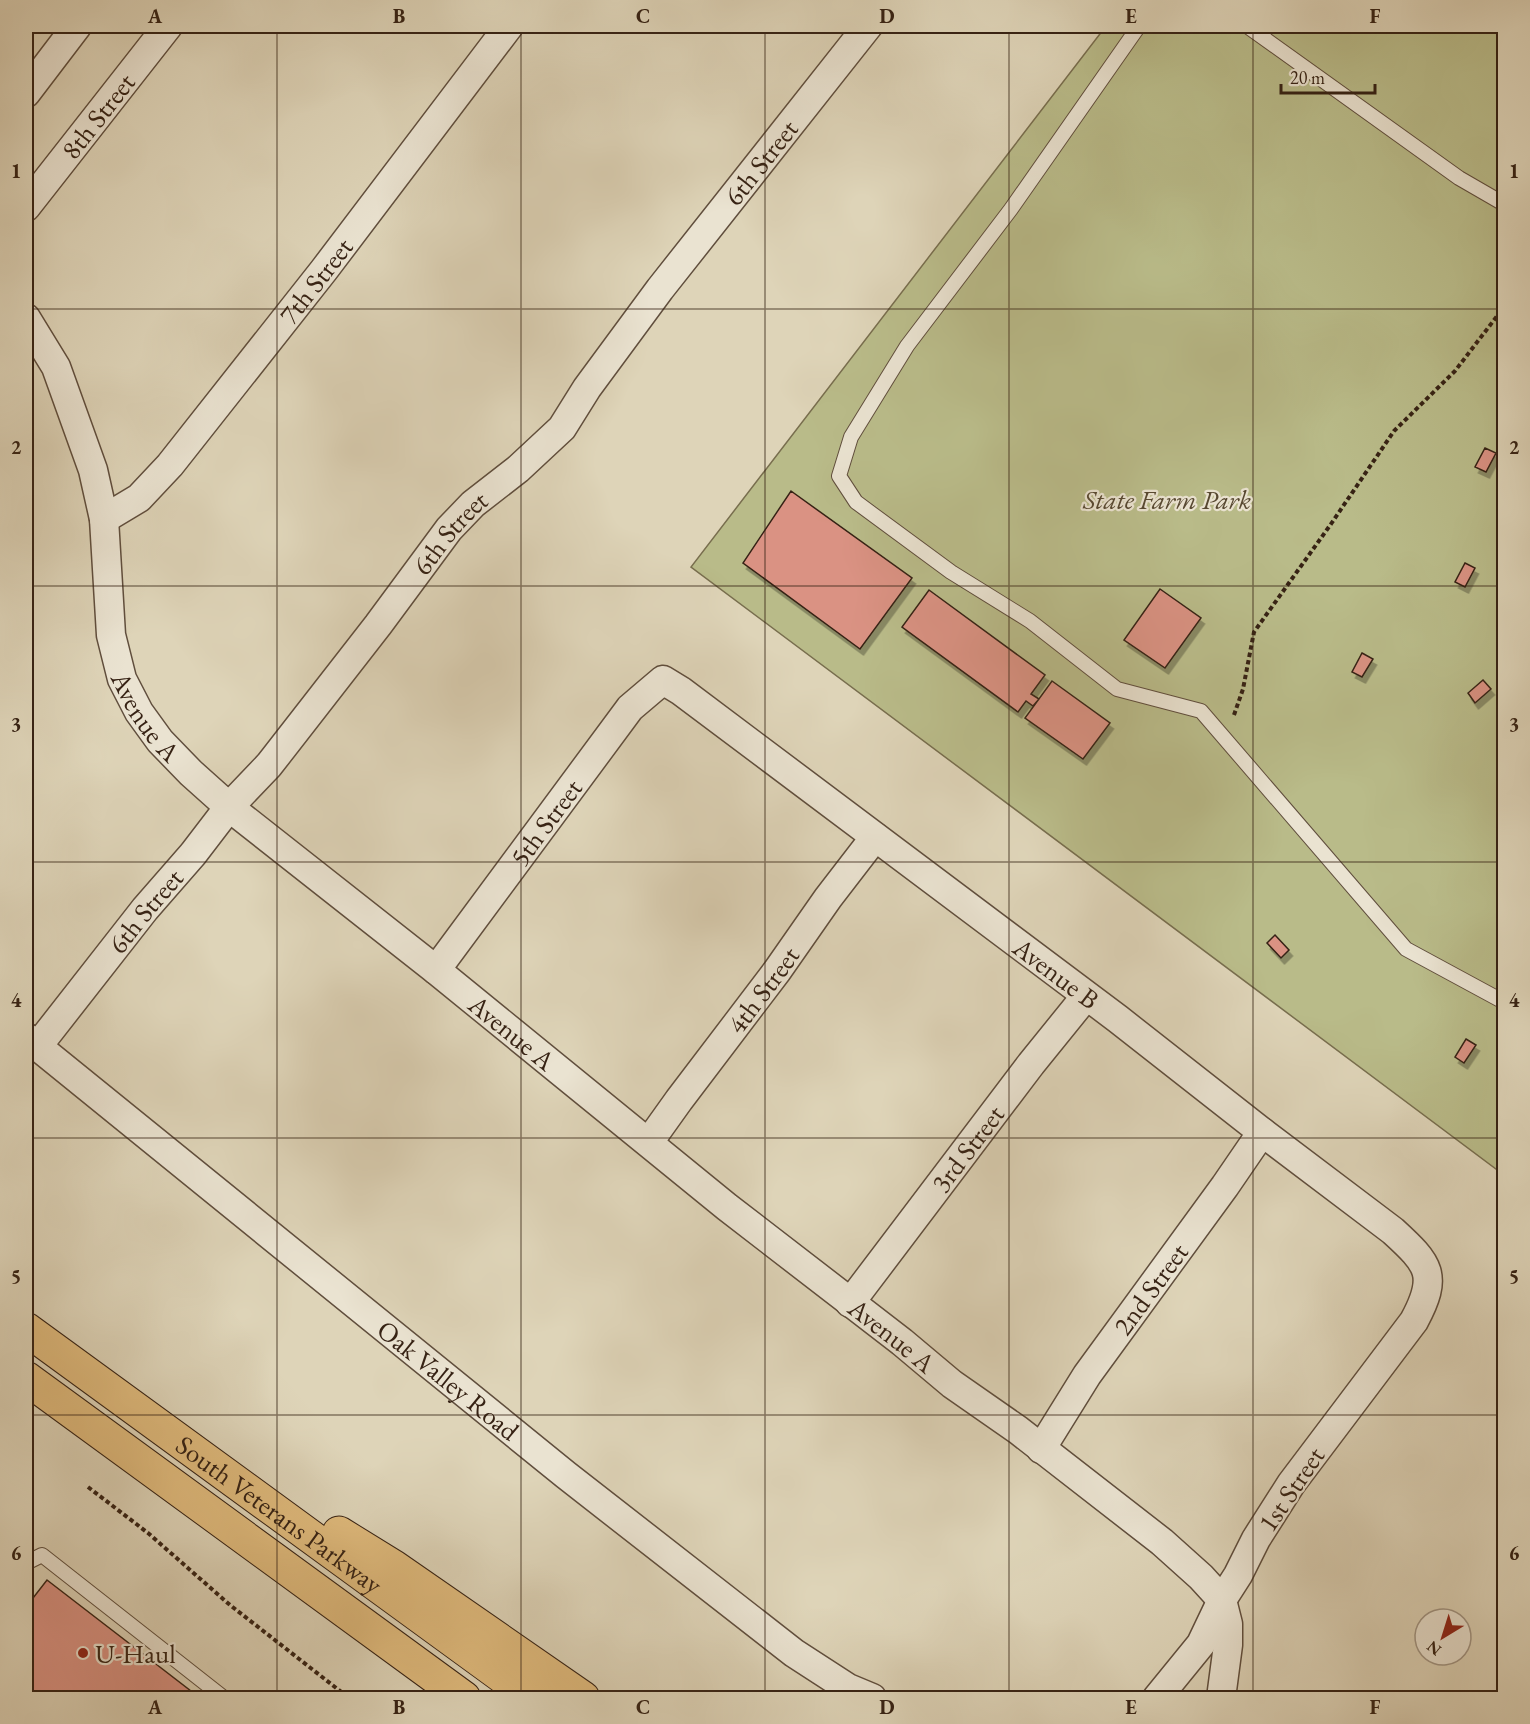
<svg xmlns="http://www.w3.org/2000/svg" width="1530" height="1724" font-family="'EB Garamond',serif">
<defs>
<filter id="shadow"><feDropShadow dx="3.5" dy="6" stdDeviation="0" flood-color="#0004"/></filter>
</defs>
<rect width="100%" height="100%" fill="#ded4b8"/>
<filter id="stains"><feTurbulence type="fractalNoise" baseFrequency=".00333" numOctaves="4"/><feColorMatrix values="0 0 0 0 .2 0 0 0 0 .09 0 0 0 0 .02 0 0 0 .5 -.17"/></filter>
<radialGradient id="worn" r=".72"><stop offset=".6" stop-color="#630" stop-opacity="0"/><stop offset="1" stop-color="#630" stop-opacity=".3"/></radialGradient>
<path fill="#b9bb89" stroke="#786e4e" stroke-width="1.5" d="M1106 26H1504V1175L691 567Z"/>
<path fill="#da9283" stroke="#362214" stroke-width="1.5" filter="url(#shadow)" d="M1485 448 1496 453 1486 472 1475 467Z
M791 491 912 578 860 649 743 563Z
M1465 563 1475 568 1465 587 1455 582Z
M1160 589 1201 618 1165 668 1124 640Z
M929 590 1045 675 1031 694 1039 699 1033 706 1026 701 1018 712 902 627Z
M1362 653 1373 659 1362 677 1352 672Z
M1483 680 1491 689 1475 703 1468 693Z
M1052 681 1110 723 1083 759 1025 718Z
M1275 935 1289 950 1281 958 1267 943Z
M1466 1039 1476 1045 1464 1063 1455 1057Z
M47 1580 200 1698H26V1607Z"/>
<g fill="none" stroke-linecap="round" stroke-linejoin="round">
<g stroke="#604e3d" stroke-width="16">
<path id="service" d="M1139 26 1011 209 907 346 851 437 839 476 856 502 951 572 1030 621 1117 689 1201 711 1406 949 1504 1002
M1247 26 1459 178 1504 204
M26 1563 42 1555 224 1698"/>
</g>
<g stroke="#604e3d" stroke-width="31">
<g id="minor">
<path d="M26 93 77 26"/>
<path id="s1" d="M26 207 168 26"/>
<path id="s2" d="M26 318 56 367 93 470 104 519 111 635 122 679 139 712 160 741 191 773 229 807 436 970 727 1207 902 1342 952 1384 1018 1430 1162 1542 1201 1577 1222 1600 1228 1624V1645L1221 1698"/>
<path id="s3" d="M104 519 139 498 170 465 324 270 509 26"/>
<path id="s4" d="M436 970 630 708 663 680 681 691 1118 1019 1262 1132 1393 1231C1429 1264 1439 1275 1414 1321L1291 1484 1256 1539 1238 1575 1222 1600 1201 1644 1157 1698"/>
<path id="s5" d="M26 1037 566 1475 794 1653 848 1688 872 1698"/>
<path id="s6" d="M37 1047 145 909 193 854 229 807 269 765 378 625 449 529 473 504 518 469 562 428 587 388 660 289 868 26"/>
<path id="s7" d="M649 1142 679 1100 777 971 828 898 875 837"/>
<path id="s8" d="M850 1303 1031 1064 1086 996"/>
<path id="s9" d="M1041 1449 1087 1375 1225 1186 1262 1132"/>
</g>
</g>
<g stroke="#362214" stroke-width="35">
<g id="trunk">
<path id="s10" d="M26 1329 532 1698"/>
<path d="M26 1378 464 1698"/>
<path d="M339 1533 394 1567 583 1698"/>
</g>
</g>
<path stroke="#362214" stroke-width="4" stroke-dasharray="4.5 3" stroke-linecap="butt" d="M1234 715 1243 689 1254 632 1331 524 1394 431 1455 371 1504 307
M88 1487 148 1533 230 1605 349 1698"/>
<use href="#service" stroke="#eae3d1" stroke-width="14"/>
<use href="#minor" stroke="#eae3d1" stroke-width="28"/>
<use href="#trunk" stroke="#dfba7c" stroke-width="33"/>
</g>
<path fill="none" stroke="#362214" stroke-width="1.5" stroke-opacity="0.55" d="M277 26V1698M521 26V1698M765 26V1698M1009 26V1698M1253 26V1698M26 309H1504M26 586H1504M26 862H1504M26 1138H1504M26 1415H1504"/>
<circle fill="#8f2418" stroke="#eae3d1" stroke-width="2" cx="83" cy="1653" r="6"/>
<g text-anchor="middle" dominant-baseline="central" stroke-width="4.5" stroke-linejoin="round" paint-order="stroke">
<g font-size="27" fill="#362214" stroke="#eae3d1">
<text stroke="none"><textPath href="#s1" startOffset="116">8th Street</textPath></text>
<text stroke="none"><textPath href="#s6" startOffset="1146">6th Street</textPath></text>
<text stroke="none"><textPath href="#s3" startOffset="321">7th Street</textPath></text>
<text stroke="none"><textPath href="#s6" startOffset="660">6th Street</textPath></text>
<text stroke="none"><textPath href="#s2" startOffset="423">Avenue A</textPath></text>
<text stroke="none"><textPath href="#s4" startOffset="184">5th Street</textPath></text>
<text stroke="none"><textPath href="#s6" startOffset="174">6th Street</textPath></text>
<text stroke="none"><textPath href="#s4" startOffset="860">Avenue B</textPath></text>
<text stroke="none"><textPath href="#s7" startOffset="190">4th Street</textPath></text>
<text stroke="none"><textPath href="#s2" startOffset="909">Avenue A</textPath></text>
<text stroke="none"><textPath href="#s8" startOffset="194">3rd Street</textPath></text>
<text stroke="none"><textPath href="#s9" startOffset="194">2nd Street</textPath></text>
<text stroke="none"><textPath href="#s2" startOffset="1395">Avenue A</textPath></text>
<text stroke="none"><textPath href="#s5" startOffset="544">Oak Valley Road</textPath></text>
<text transform="translate(1291 1489) rotate(-56)">1st Street</text>
<text stroke="none"><textPath href="#s10" startOffset="314">South Veterans Parkway</textPath></text>
</g>
<g font-size="27" font-style="italic" fill="#574831" stroke="#eae3d1">
<text x="1167" y="499">State Farm Park</text>
</g>
<g font-size="27" fill="#362214" stroke="#eae3d1" text-anchor="start">
<text x="95" y="1653">U-Haul</text>
</g>
</g>
<rect width="1530" height="1724" fill="none" stroke="#ded4b8" stroke-width="66"/>
<g transform="translate(1443 1637) rotate(218)"><circle r="28" fill="#eae3d1" stroke="#a29685" stroke-width="1.5"/>
<path d="M0-4.5L10 22L0 15L-10 22Z" fill="#8f2418"/>
<text y="-9" font-size="16" font-weight="bold" text-anchor="middle" fill="#362214">N</text>
</g>
<path d="M1281 84v9h94v-9" fill="none" stroke="#362214" stroke-width="3"/>
<text x="1290" y="84" font-size="18" fill="#362214" stroke="#eae3d1" stroke-width="4.5" paint-order="stroke">20 m</text>
<rect x="33" y="33" width="1464" height="1658" fill="none" stroke="#362214" stroke-width="2"/>
<g font-size="20" text-anchor="middle" font-weight="bold" fill="#362214">
<text x="155" y="23">A</text>
<text x="399" y="23">B</text>
<text x="643" y="23">C</text>
<text x="887" y="23">D</text>
<text x="1131" y="23">E</text>
<text x="1375" y="23">F</text>
<text x="16" y="178">1</text>
<text x="1514" y="178">1</text>
<text x="16" y="454">2</text>
<text x="1514" y="454">2</text>
<text x="16" y="731">3</text>
<text x="1514" y="731">3</text>
<text x="16" y="1007">4</text>
<text x="1514" y="1007">4</text>
<text x="16" y="1283">5</text>
<text x="1514" y="1283">5</text>
<text x="16" y="1560">6</text>
<text x="1514" y="1560">6</text>
<text x="155" y="1714">A</text>
<text x="399" y="1714">B</text>
<text x="643" y="1714">C</text>
<text x="887" y="1714">D</text>
<text x="1131" y="1714">E</text>
<text x="1375" y="1714">F</text>
</g>
<rect width="100%" height="100%" filter="url(#stains)"/>
<rect width="100%" height="100%" fill="url(#worn)"/>
</svg>
